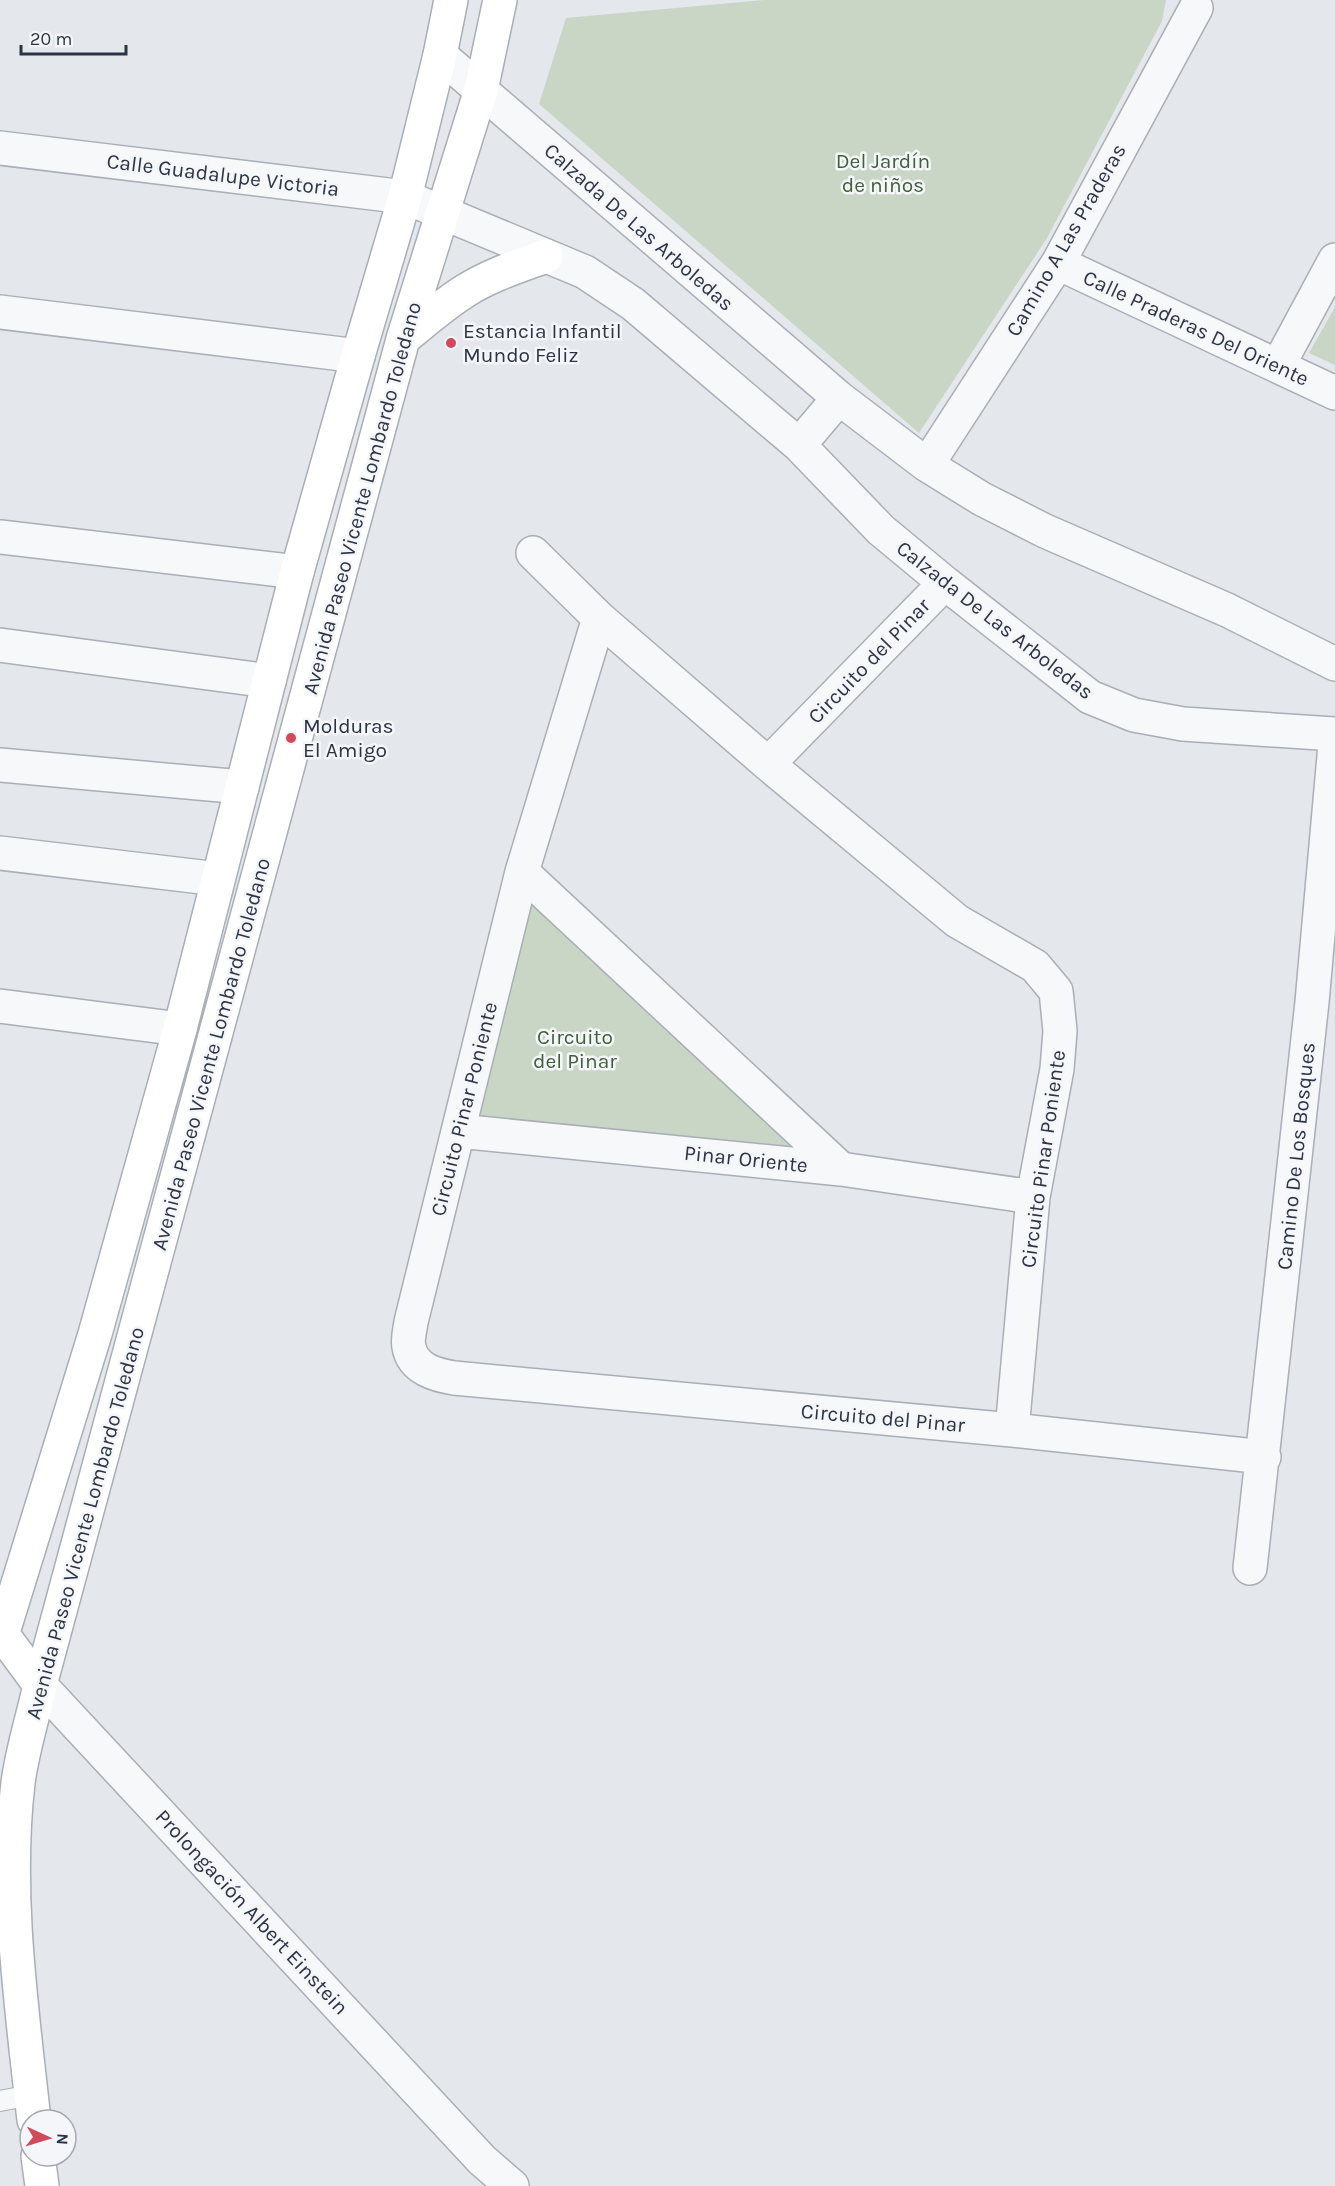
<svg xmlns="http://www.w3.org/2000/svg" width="1335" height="2186" font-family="Karla,sans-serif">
<rect width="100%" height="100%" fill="#e4e7ec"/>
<path fill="#c9d6c5" d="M764 0H1166L1162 21 1047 238 919 433 539 104 566 18Z
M1335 307V365L1309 353Z
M531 896 794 1148 473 1121Z"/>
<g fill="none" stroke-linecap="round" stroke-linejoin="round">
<g stroke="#a9aeb7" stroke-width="22">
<path id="lane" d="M0 2101 31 2095"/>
</g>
<g stroke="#a9aeb7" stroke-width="36">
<path id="street" d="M440 55 839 398 927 465 982 499 1045 531 1227 610 1335 664
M0 148 405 197 585 272 633 304 799 445 881 530 945 583 1090 697 1134 715 1183 724 1335 734
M1058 263 1335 393
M0 312 358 356
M1278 366 1335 260
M799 445 839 398
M927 465 1058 263 1196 8
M0 537 297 572
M533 553 599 618 768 764 957 921 1035 966 1056 991 1060 1031 1057 1069 1033 1197 1012 1430
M599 618 522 872 411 1322C410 1330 407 1340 409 1347 413 1369 436 1375 454 1378L1012 1430 1264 1457
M0 645 269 681
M768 764 945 583
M0 765 242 787
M0 853 218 879
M522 872 841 1169
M0 1006 180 1029
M458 1131 841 1169 1033 1197
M1250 1568 1312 1002 1335 745
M40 1685 482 2160 512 2186"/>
</g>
<g stroke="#a9aeb7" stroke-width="36">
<path id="secondary" d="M403 339C423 322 443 305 465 291 490 275 519 266 546 256
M0 1631 40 1685
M0 1642 95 1334 180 1029 297 572 358 356 405 197 440 55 451 0
M34 2120C22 2010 5 1894 18 1783 22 1751 33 1717 40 1685L403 339 481 90 500 0
M38 2156 42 2186"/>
</g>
<use href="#lane" stroke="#f7f8fa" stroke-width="20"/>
<use href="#street" stroke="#f7f8fa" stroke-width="33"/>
<use href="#secondary" stroke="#fff" stroke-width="33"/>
</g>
<g fill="#d1495b" stroke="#f4f6f9" stroke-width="2">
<circle cx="451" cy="343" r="6"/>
<circle cx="291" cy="738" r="6"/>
</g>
<g text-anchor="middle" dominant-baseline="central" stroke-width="5" stroke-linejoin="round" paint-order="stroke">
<g font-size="21" fill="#3f6138" stroke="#f4f6f9">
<text x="883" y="161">Del Jardín<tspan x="883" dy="24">de niños</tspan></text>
<text x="575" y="1037">Circuito<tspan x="575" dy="24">del Pinar</tspan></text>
</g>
<g font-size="21" fill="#2b3445" stroke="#f4f6f9">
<text transform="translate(223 175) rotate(7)">Calle Guadalupe Victoria</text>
<text transform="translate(639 227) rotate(41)">Calzada De Las Arboledas</text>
<text transform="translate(1066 240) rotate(-60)">Camino A Las Praderas</text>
<text transform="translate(1196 328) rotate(25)">Calle Praderas Del Oriente</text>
<text transform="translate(362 498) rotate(-75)">Avenida Paseo Vicente Lombardo Toledano</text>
<text transform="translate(995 620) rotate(38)">Calzada De Las Arboledas</text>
<text transform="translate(869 661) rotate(-46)">Circuito del Pinar</text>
<text transform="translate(211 1054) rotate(-75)">Avenida Paseo Vicente Lombardo Toledano</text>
<text transform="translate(464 1109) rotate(-76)">Circuito Pinar Poniente</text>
<text transform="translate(1296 1156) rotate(-84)">Camino De Los Bosques</text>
<text transform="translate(746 1159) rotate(6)">Pinar Oriente</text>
<text transform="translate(1043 1159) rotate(-82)">Circuito Pinar Poniente</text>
<text transform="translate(883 1418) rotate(5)">Circuito del Pinar</text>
<text transform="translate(85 1523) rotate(-75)">Avenida Paseo Vicente Lombardo Toledano</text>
<text transform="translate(252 1912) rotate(47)">Prolongación Albert Einstein</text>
</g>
<g font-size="21" fill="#2b3445" stroke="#f4f6f9" text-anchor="start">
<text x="463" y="331">Estancia Infantil<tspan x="463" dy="24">Mundo Feliz</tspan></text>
<text x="303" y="726">Molduras<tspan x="303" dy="24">El Amigo</tspan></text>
</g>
</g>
<g transform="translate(48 2138) rotate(94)"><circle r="28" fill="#f4f6f9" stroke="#a4a8b1" stroke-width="1.5"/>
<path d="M0-4.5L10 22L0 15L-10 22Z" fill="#d1495b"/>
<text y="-9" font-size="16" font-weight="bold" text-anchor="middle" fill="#2b3445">N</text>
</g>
<path d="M21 45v9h105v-9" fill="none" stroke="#2b3445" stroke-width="3"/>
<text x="30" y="45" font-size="18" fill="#2b3445" stroke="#f4f6f9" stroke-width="4.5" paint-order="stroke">20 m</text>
</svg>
